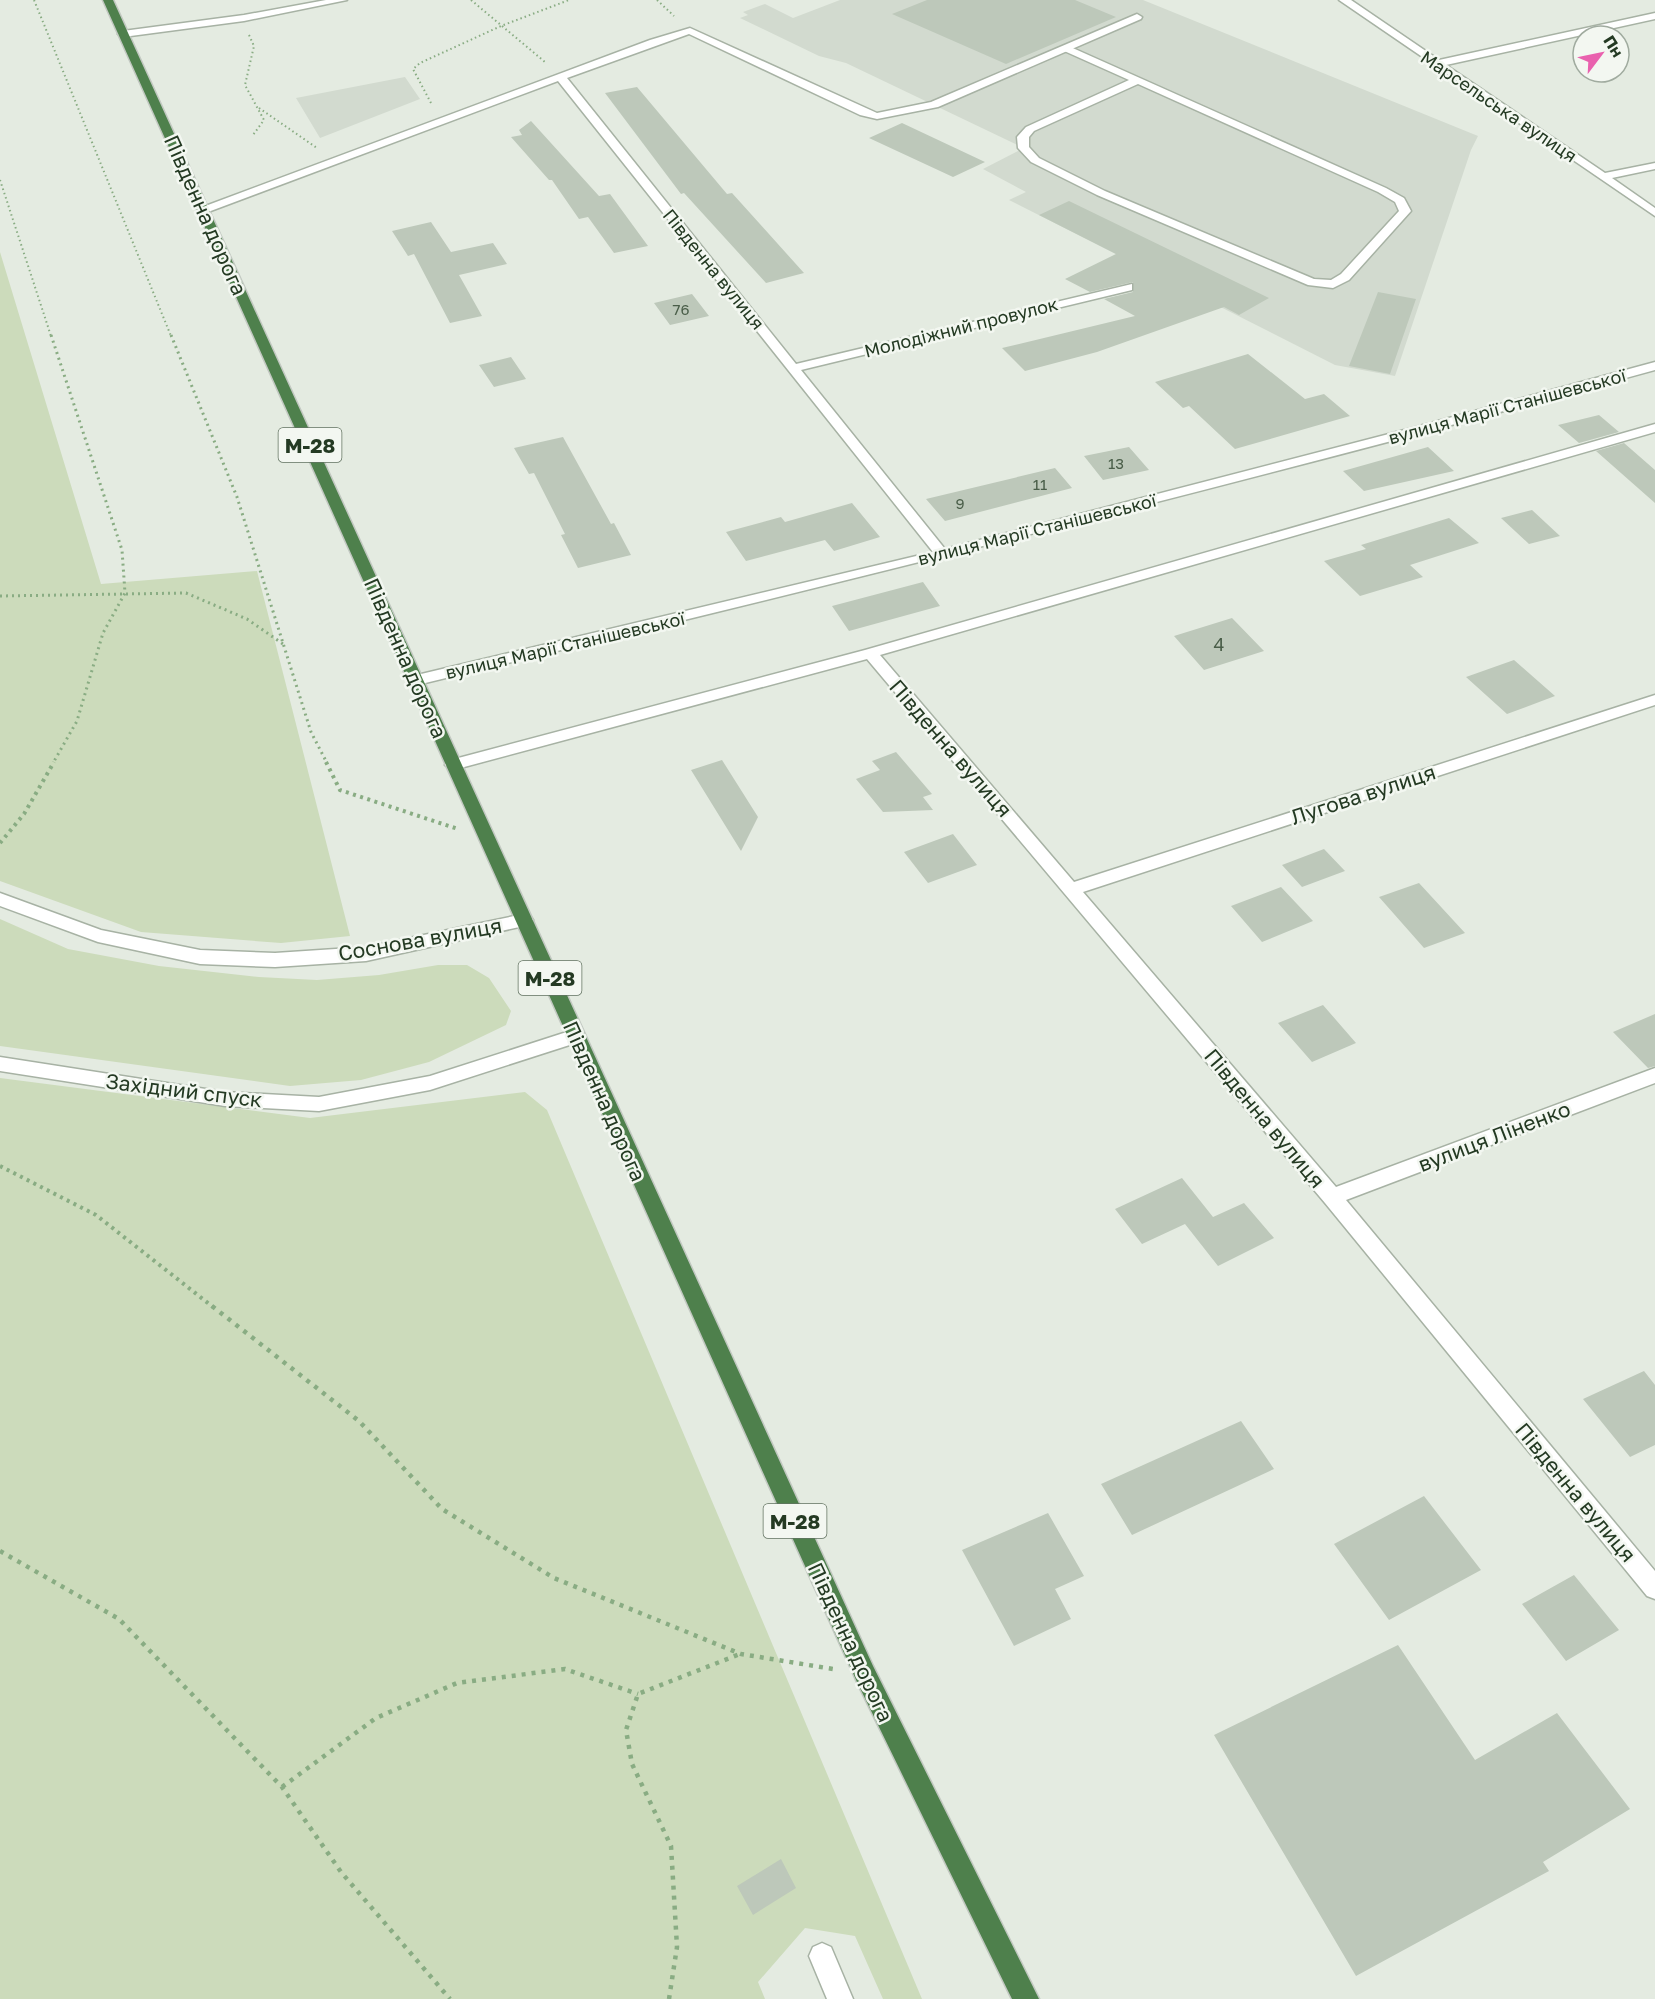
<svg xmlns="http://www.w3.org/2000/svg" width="1655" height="1999" font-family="'Golos Text',sans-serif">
<rect width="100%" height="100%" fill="#e4ebe1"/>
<path fill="#d2dacf" d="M840 0H1143L1478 136 1471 150 1395 376 1335 365 1009 200 1026 192 983 169 1024 148 846 63 819 56 740 18 748 15 743 12 765 4 793 18Z
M405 77 420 99 320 138 296 98Z"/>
<path fill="#ccdbbb" d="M0 252 101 584 257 571 350 936 281 943 141 932 0 881Z
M0 919 68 949 159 966 259 977 317 980 379 975 438 965H467L489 978 511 1011 506 1025 429 1062 361 1080 290 1086 0 1046Z
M0 1078 310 1118 525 1092 547 1110 922 1999H883L855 1936 805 1928 758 1982 765 1999H0Z"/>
<path fill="#bdc8ba" d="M927 0H1075L1116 17 1006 64 892 14Z
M637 87 727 194 732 193 804 273 766 283 684 193 681 194 605 93Z
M531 121 599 196 610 194 648 246 614 253 588 217 579 219 552 180H549L511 137 522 135 519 130Z
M902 123 985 162 953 177 869 138Z
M1069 201 1269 298 1239 315 1224 307 1097 352 1025 371 1002 348 1135 316 1104 299 1133 292V282L1090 292 1065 279 1116 254 1039 215Z
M431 222 451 252 493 243 507 264 459 275 482 316 450 323 414 254 408 256 392 231Z
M1378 292 1416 299 1390 374 1349 366Z
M692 294 709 316 670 325 654 303Z
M1248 354 1305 399 1324 394 1350 416 1235 449 1189 406 1183 408 1155 382Z
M511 357 526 379 494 387 479 365Z
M1599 415 1619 432 1579 443 1558 425Z
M563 437 611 524 614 523 631 555 578 568 561 535 565 534 534 473 529 474 514 448Z
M1624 443 1655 470V503L1596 451Z
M1129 447 1149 470 1103 480 1084 456Z
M1428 447 1454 471 1364 491 1343 471Z
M1055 468 1072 488 945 521 926 499Z
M852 503 880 537 834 551 825 540 746 561 726 532 781 517 785 522Z
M1532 510 1560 536 1529 544 1501 518Z
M1449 518 1479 543 1410 565 1423 577 1360 596 1324 561 1366 549 1361 545Z
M923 582 940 606 849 631 832 606Z
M1232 618 1264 651 1204 670 1174 636Z
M1514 660 1555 696 1507 714 1466 677Z
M896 752 932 794 923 797 933 810 883 812 856 779 880 770 872 761Z
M722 760 758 817 741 851 691 770Z
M953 834 977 865 928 883 904 852Z
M1324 849 1345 871 1302 887 1282 865Z
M1419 883 1465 933 1424 948 1379 897Z
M1281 887 1313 921 1262 942 1231 906Z
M1323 1005 1356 1043 1312 1062 1278 1023Z
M1655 1014V1066L1648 1068 1613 1032Z
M1182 1178 1213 1217 1244 1203 1274 1238 1218 1266 1185 1224 1142 1244 1115 1209Z
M1644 1371 1655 1385V1445L1630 1457 1583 1399Z
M1241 1421 1274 1469 1132 1535 1101 1484Z
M1424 1496 1481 1570 1389 1620 1334 1544Z
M1048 1513 1084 1576 1055 1589 1071 1619 1014 1646 962 1550Z
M1574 1575 1619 1630 1566 1661 1522 1604Z
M1398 1645 1475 1760 1557 1713 1630 1809 1543 1862 1549 1871 1356 1976 1214 1735Z
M781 1859 796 1888 753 1915 737 1886Z"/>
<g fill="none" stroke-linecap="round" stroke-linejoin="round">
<g stroke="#a7b2a4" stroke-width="3">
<path id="service" d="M1066 45 1386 188 1404 198 1411 211 1349 280 1333 288 1308 285 1097 195 1031 162 1018 148 1017 137 1026 127 1129 80 1062 50 1061 48ZM1138 84 1378 192 1395 202 1399 211 1341 274 1331 280 1314 279 1105 191 1039 158 1029 147V137L1034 131Z
M822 1943 831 1947 853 1999H827L809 1956 813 1947Z"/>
</g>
<g stroke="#a7b2a4" stroke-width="3">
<path id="minor" d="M326 0H347L244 21 123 37 118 34 123 31 244 15Z
M1339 0H1351L1439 60 1655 13V19L1446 65 1605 173 1655 163V169L1612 178 1655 208V216Z
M1137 14 1142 17 1141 19 938 107 877 119 860 115 689 34 567 78 796 364 1132 284V290L801 370 945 549 1412 428 1655 362V370C1244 483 832 585 417 685L412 684 409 680 412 676 417 675 933 552 558 81 208 212H200V208L650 40 690 28 877 113 931 102Z
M1655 424V432L880 655 1074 882 1655 695V705L1083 892 1336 1187 1655 1068V1083L1346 1200 1655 1571V1599L1647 1596 1325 1203 867 659 453 770 445 765 447 761 865 650Z
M0 893 101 930 200 950 275 953 366 947 524 914 530 916 533 920 530 924 524 926 366 961 275 967 200 964 98 942 0 906Z
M576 1029 582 1031 585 1036 582 1041 430 1090 319 1111 225 1106 0 1071V1057L225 1092 319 1097 430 1076Z"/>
</g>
<g stroke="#c2c8c1" stroke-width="3">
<path id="trunk" d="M103 0H113L873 1666 1039 1999H1012L857 1682Z"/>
</g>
<path stroke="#89ac83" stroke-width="2" stroke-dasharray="1.5 3" stroke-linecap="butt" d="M34 0 171 336
M471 0 545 62
M657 0 674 16
M249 35 254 46 245 85 264 120 253 135
M431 103 413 69 420 63 501 26 569 0
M259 108 317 148
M0 180 51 336"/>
<path stroke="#89ac83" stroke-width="3" stroke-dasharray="2 4" stroke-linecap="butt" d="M51 335 122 550 125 593 103 633 77 721 53 763
M171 335 237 497 311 732 327 763
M0 596 186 593 247 619 283 644"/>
<path stroke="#89ac83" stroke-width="4" stroke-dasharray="3 4.5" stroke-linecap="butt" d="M326 762 340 790 458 829
M0 843 24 814 54 762
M0 1166 96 1215 213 1307"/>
<path stroke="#89ac83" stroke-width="4.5" stroke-dasharray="4 6" stroke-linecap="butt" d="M212 1306 359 1421 442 1509 554 1578 741 1654 833 1669
M0 1551 119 1619 282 1787 341 1872 450 1999
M282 1787 376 1718 457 1683 565 1669 638 1694
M669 1999 677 1947 671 1846 632 1764 626 1730 638 1694 740 1654"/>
<use href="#service" fill="#fff" fill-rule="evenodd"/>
<use href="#minor" fill="#fff" fill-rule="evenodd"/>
<use href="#trunk" fill="#4e804c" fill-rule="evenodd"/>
</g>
<g text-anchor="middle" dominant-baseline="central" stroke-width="5" stroke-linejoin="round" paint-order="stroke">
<g font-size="15" fill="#4a5e49">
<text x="681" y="309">76</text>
<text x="1116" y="463">13</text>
<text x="1040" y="484">11</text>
<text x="960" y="503">9</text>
</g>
<g font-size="18" fill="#243a23" stroke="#f3f7f1">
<text transform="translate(1499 106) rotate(34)">Марсельська вулиця</text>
<text transform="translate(714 269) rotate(51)">Південна вулиця</text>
<text transform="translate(961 327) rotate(-14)">Молодіжний провулок</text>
<text transform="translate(1507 406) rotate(-15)">вулиця Марії Станішевської</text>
<text transform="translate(1037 529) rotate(-14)">вулиця Марії Станішевської</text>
<text transform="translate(565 645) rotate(-13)">вулиця Марії Станішевської</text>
</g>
<g font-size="18" fill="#4a5e49">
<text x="1219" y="644">4</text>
</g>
<g fill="#f3f7f1" stroke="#627361" stroke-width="1.5">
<rect x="278.5" y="428" width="63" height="34" rx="4.5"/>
<rect x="518.5" y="961" width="63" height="34" rx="4.5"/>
<rect x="763.5" y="1504" width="63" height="34" rx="4.5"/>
</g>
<g font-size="20" font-weight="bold" fill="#243a23">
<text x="310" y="445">М-28</text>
<text x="550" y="978">М-28</text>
<text x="795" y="1521">М-28</text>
</g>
<g font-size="21" fill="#243a23" stroke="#f3f7f1">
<text transform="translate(206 215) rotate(66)">Південна дорога</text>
<text transform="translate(406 658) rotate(66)">Південна дорога</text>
<text transform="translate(951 748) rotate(49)">Південна вулиця</text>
<text transform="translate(1363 794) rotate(-18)">Лугова вулиця</text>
<text transform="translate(420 939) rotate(-10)">Соснова вулиця</text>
<text transform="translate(184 1090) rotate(7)">Західний спуск</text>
<text transform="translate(605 1101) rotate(66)">Південна дорога</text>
<text transform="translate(1265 1118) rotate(50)">Південна вулиця</text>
<text transform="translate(1494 1136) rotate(-21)">вулиця Ліненко</text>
<text transform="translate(1576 1492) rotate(50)">Південна вулиця</text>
<text transform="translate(851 1642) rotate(65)">Південна дорога</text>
</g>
</g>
<g transform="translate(1601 54) rotate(58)"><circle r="28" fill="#f3f7f1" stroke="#a0ab9f" stroke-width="1.5"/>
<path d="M0-4.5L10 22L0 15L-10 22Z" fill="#e961ae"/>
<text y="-9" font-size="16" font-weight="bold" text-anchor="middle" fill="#243a23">Пн</text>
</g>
</svg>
